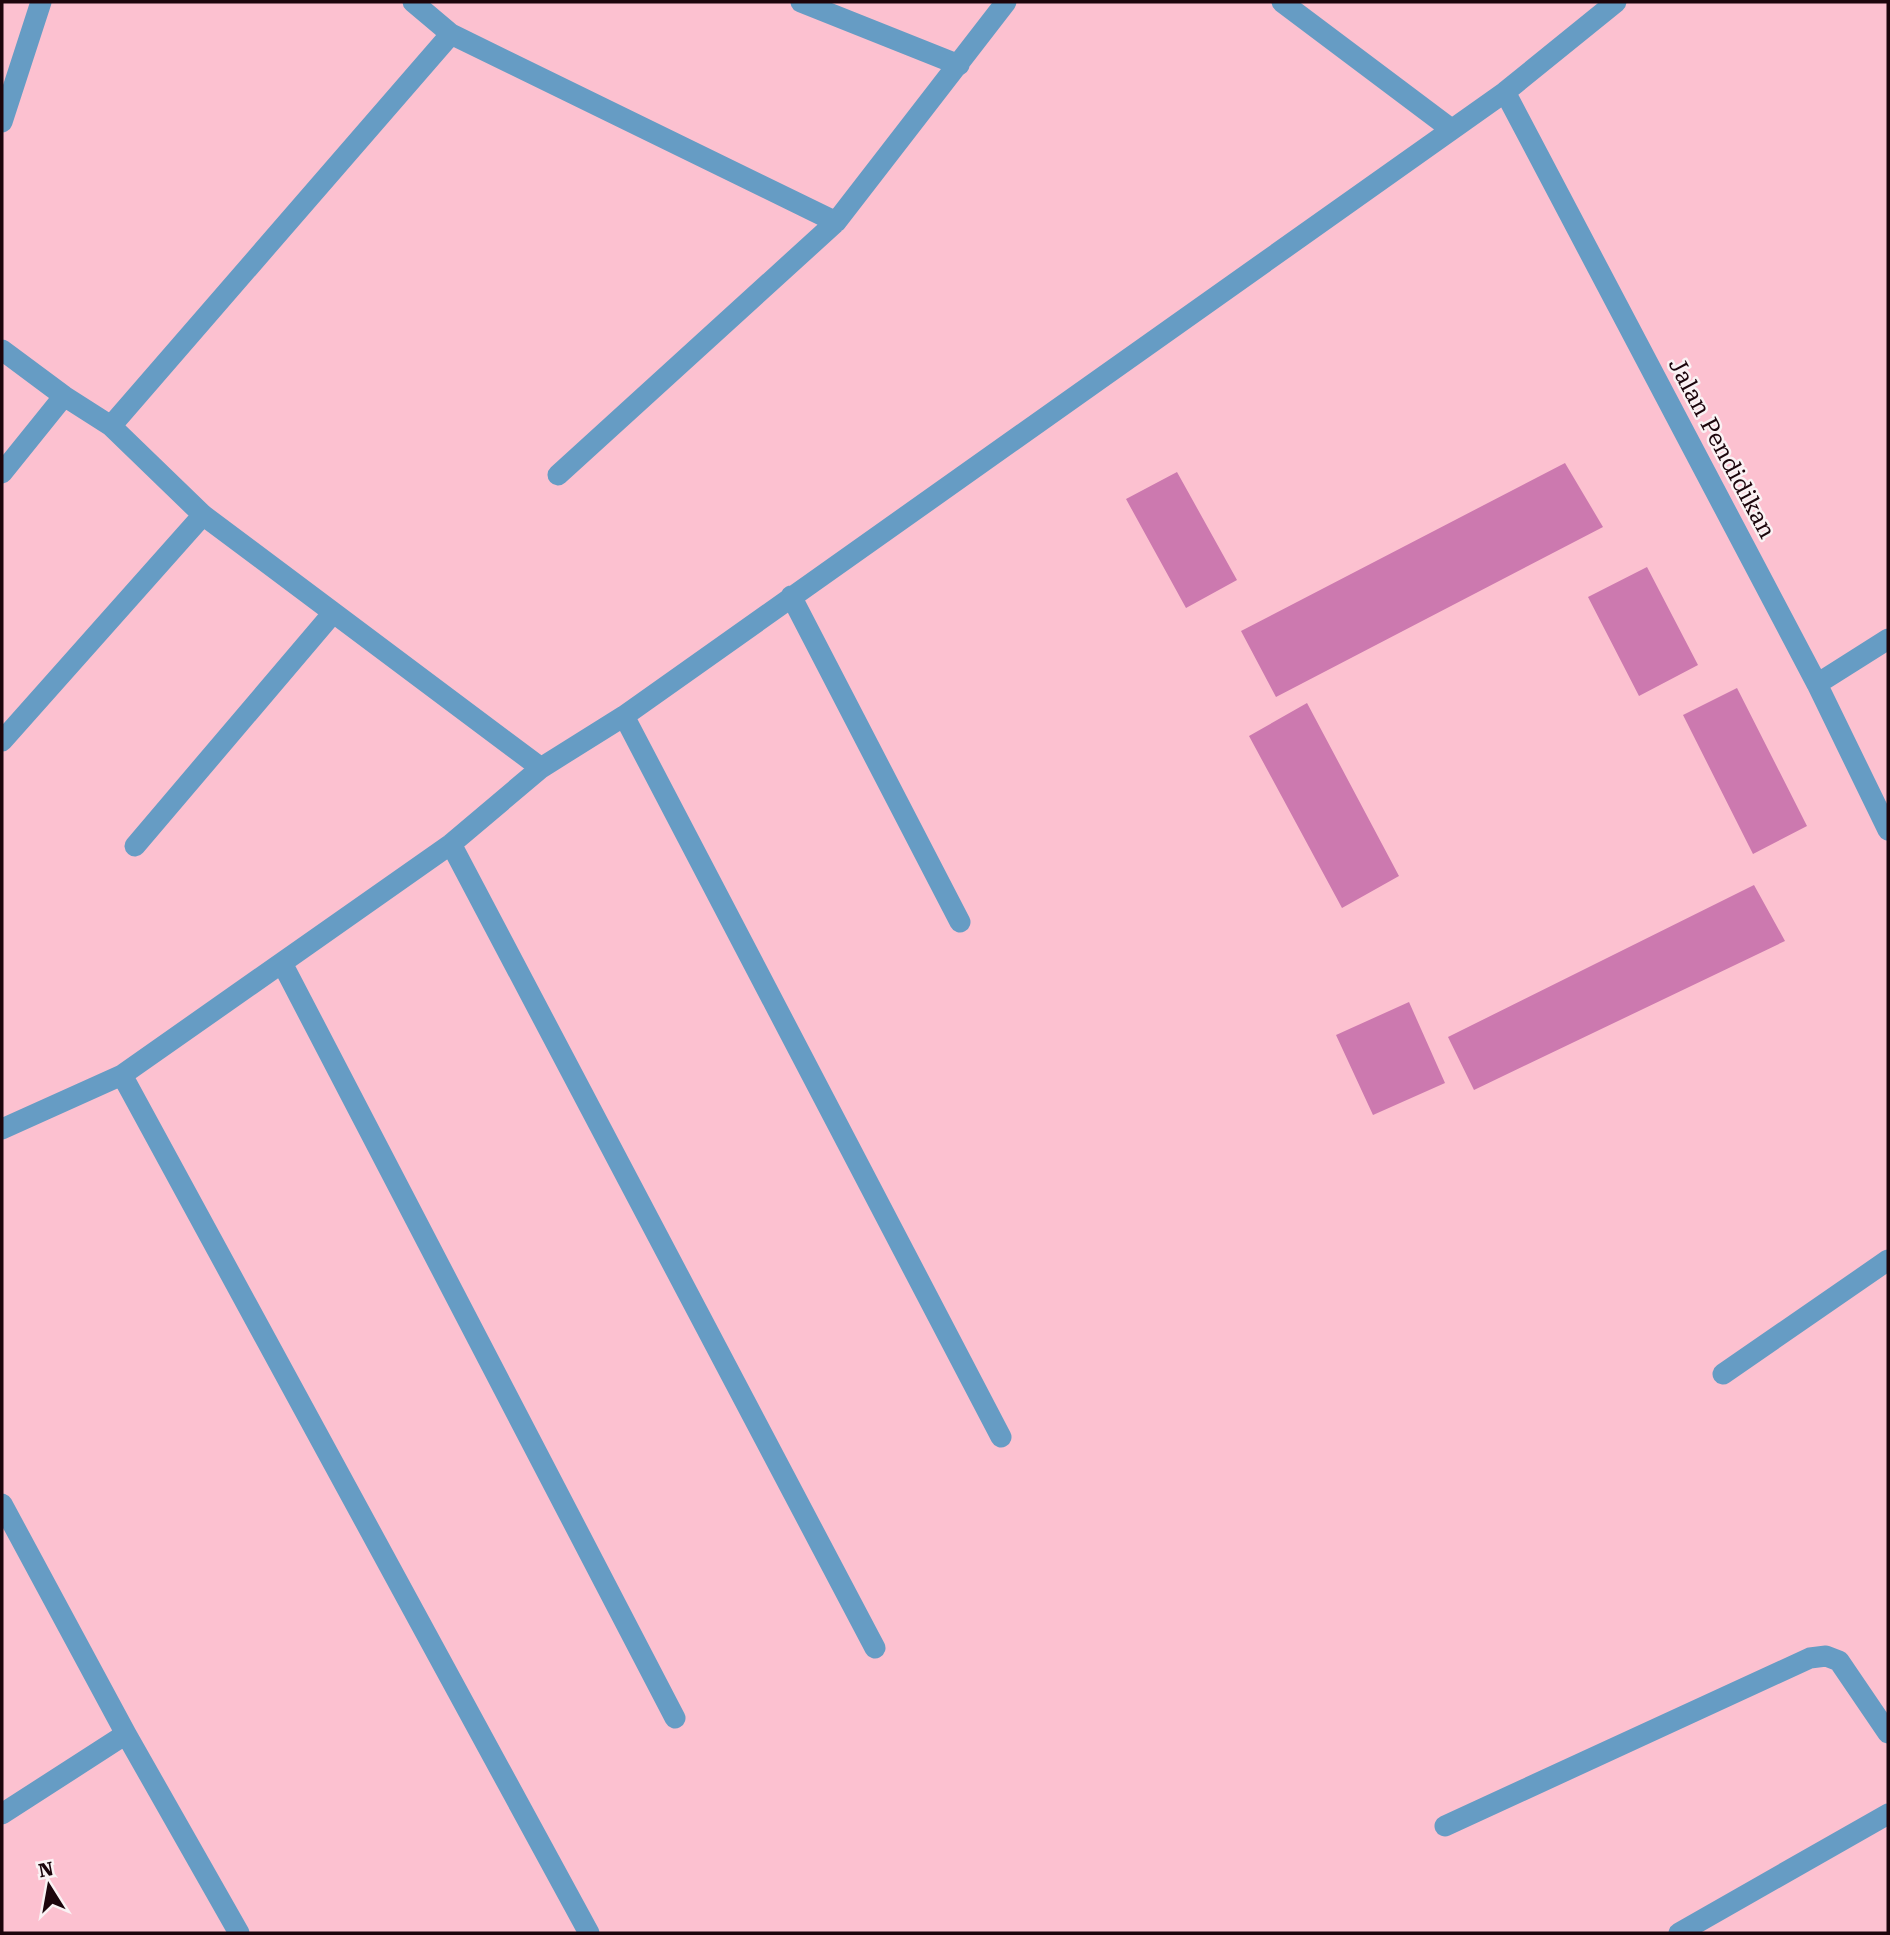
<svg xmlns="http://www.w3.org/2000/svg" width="1890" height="1935" font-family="'Roboto Serif',serif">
<rect width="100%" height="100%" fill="#fcc1d0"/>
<path fill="#cc79af" d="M1565 463 1603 527 1276 697 1241 631Z
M1177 472 1237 580 1186 608 1126 499Z
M1647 567 1698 665 1639 696 1588 597Z
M1737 688 1807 826 1753 854 1683 715Z
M1307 703 1399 876 1342 908 1249 736Z
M1754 885 1785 941 1474 1090 1448 1037Z
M1409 1002 1445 1083 1373 1115 1336 1035Z"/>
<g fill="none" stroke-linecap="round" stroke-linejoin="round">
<path stroke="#669cc4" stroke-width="21" d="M413 2 451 34
M801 2 959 65
M1282 2 1451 129
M1505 92 1817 684 1888 830
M2 122 41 2
M2 350 64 396 111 426 203 515 541 768
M111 426 451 34 836 222
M2 473 64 396
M558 475 836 222 1006 2
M791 596 960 922
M1817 684 1888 639
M624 716 1001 1437
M2 741 203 515
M451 844 875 1648
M135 846 333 613
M282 963 675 1718
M122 1075 589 1933
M2 1129 122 1075 451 844 541 768 624 716 1505 92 1616 2
M1723 1374 1888 1260
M2 1504 126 1734 239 1933
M2 1814 126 1734
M1445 1826 1810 1658 1826 1656 1839 1661 1888 1733
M1679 1933 1888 1814"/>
</g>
<g text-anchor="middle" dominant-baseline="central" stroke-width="5" stroke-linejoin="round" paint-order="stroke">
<g font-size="24" fill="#1c050c" stroke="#faf2f4">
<text transform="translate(1722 448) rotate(62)">Jalan Pendidikan</text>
</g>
</g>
<rect width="1890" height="1935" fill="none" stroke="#1c050c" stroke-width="7"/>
<g transform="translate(49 1886) rotate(349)" stroke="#faf2f4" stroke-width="5" paint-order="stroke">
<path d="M0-5L12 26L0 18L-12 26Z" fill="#1c050c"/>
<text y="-10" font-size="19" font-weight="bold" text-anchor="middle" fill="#1c050c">N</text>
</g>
</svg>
